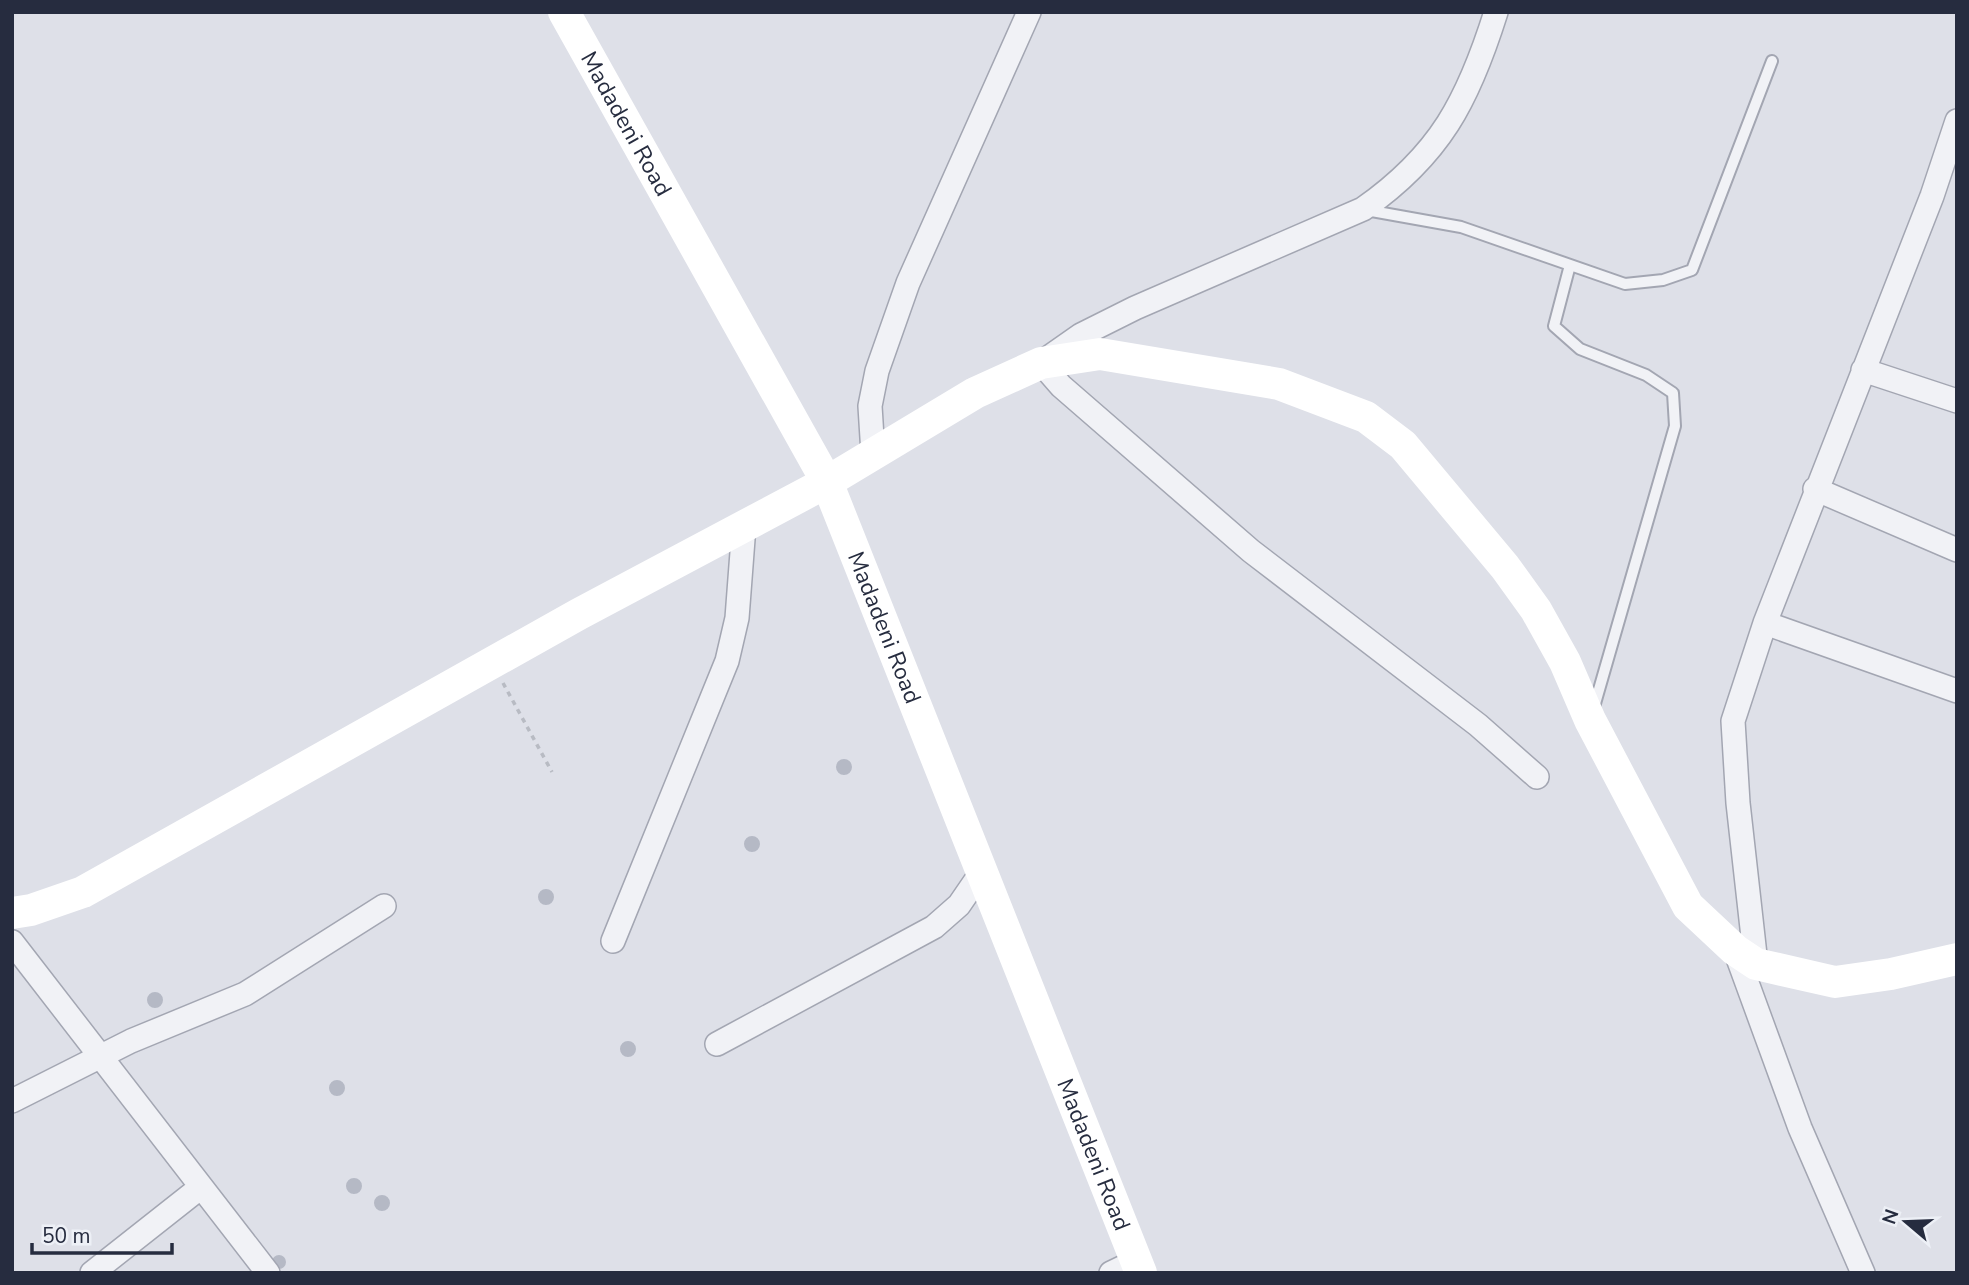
<svg xmlns="http://www.w3.org/2000/svg" width="1969" height="1285" font-family="'Nunito Sans',sans-serif">
<rect width="100%" height="100%" fill="#dee0e8"/>
<path fill="#b5b9c5" d="M836 767a8 8 0 1 1 16 0a8 8 0 1 1-16 0Z
M744 844a8 8 0 1 1 16 0a8 8 0 1 1-16 0Z
M538 897a8 8 0 1 1 16 0a8 8 0 1 1-16 0Z
M147 1000a8 8 0 1 1 16 0a8 8 0 1 1-16 0Z
M620 1049a8 8 0 1 1 16 0a8 8 0 1 1-16 0Z
M329 1088a8 8 0 1 1 16 0a8 8 0 1 1-16 0Z
M346 1186a8 8 0 1 1 16 0a8 8 0 1 1-16 0Z
M374 1203a8 8 0 1 1 16 0a8 8 0 1 1-16 0Z
M272 1262a7 7 0 1 1 14 0a7 7 0 1 1-14 0Z"/>
<g fill="none" stroke-linecap="round" stroke-linejoin="round">
<g stroke="#a3a6b2" stroke-width="14">
<path id="lane" d="M1366 210 1461 227 1625 284 1663 280 1692 270 1772 61
M1570 265 1554 326 1580 349 1646 375 1673 393 1675 426 1594 707"/>
</g>
<g stroke="#a3a6b2" stroke-width="26">
<path id="street" d="M1496 12C1468 101 1440 155 1363 209L1135 308 1081 335 1041 363 1061 386 1251 551 1478 725 1537 777
M1863 370 1957 401
M873 454 870 406 877 371 908 283 1029 12
M1815 489 1957 550
M1765 623 1957 691
M613 941 727 661 737 618 744 526
M12 942 268 1273
M1735 950 1800 1128 1863 1273
M1756 964 1738 803 1733 721 1765 623 1932 196 1957 121
M717 1044 934 927 959 905 983 870
M12 1101 131 1041 245 994 384 906
M92 1273 201 1187
M1111 1273 1136 1261"/>
</g>
<path stroke="#b8bbc3" stroke-width="3.5" stroke-dasharray="5 5" stroke-linecap="butt" d="M503 683 552 772"/>
<use href="#lane" stroke="#f1f2f6" stroke-width="10"/>
<use href="#street" stroke="#f1f2f6" stroke-width="23"/>
<g stroke="#fff" stroke-width="32">
<path id="s1" d="M564 12 827 482 1141 1273"/>
<path d="M12 913 31 910 83 892 579 614 827 482 975 393 1041 363 1100 354 1279 384 1366 417 1403 445 1505 567 1536 610 1565 662 1590 720 1688 906 1735 950 1756 964 1835 982 1891 974 1957 959"/>
</g>
</g>
<g text-anchor="middle" dominant-baseline="central" stroke-width="5" stroke-linejoin="round" paint-order="stroke">
<g font-size="23" fill="#262c3f" stroke="#edf0f6">
<text stroke="none"><textPath href="#s1" startOffset="128">Madadeni Road</textPath></text>
<text stroke="none"><textPath href="#s1" startOffset="695">Madadeni Road</textPath></text>
<text stroke="none"><textPath href="#s1" startOffset="1262">Madadeni Road</textPath></text>
</g>
</g>
<rect width="1969" height="1285" fill="none" stroke="#262c3f" stroke-width="28"/>
<g transform="translate(1906 1222) rotate(289)" stroke="#edf0f6" stroke-width="5" paint-order="stroke">
<path d="M0-5L12 26L0 18L-12 26Z" fill="#262c3f"/>
<text y="-10" font-size="19" font-weight="bold" text-anchor="middle" fill="#262c3f">N</text>
</g>
<path d="M32 1243v10h140v-10" fill="none" stroke="#262c3f" stroke-width="3.5"/>
<text x="42" y="1243" font-size="21" fill="#262c3f" stroke="#edf0f6" stroke-width="5" paint-order="stroke">50 m</text>
</svg>
